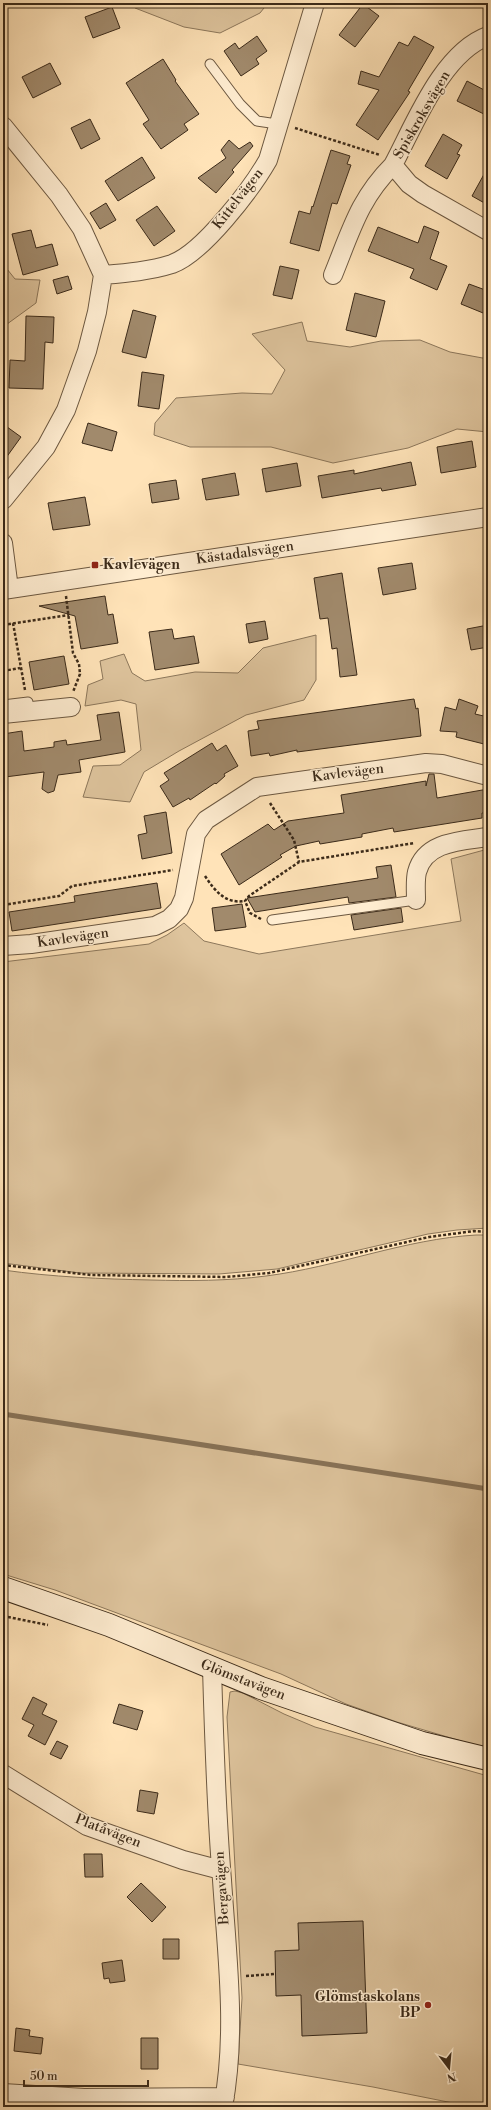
<svg xmlns="http://www.w3.org/2000/svg" width="491" height="2110" font-family="'Libre Bodoni',serif">
<rect width="100%" height="100%" fill="#ffe3b8"/>
<filter id="stains"><feTurbulence type="fractalNoise" baseFrequency=".005" numOctaves="4"/><feColorMatrix values="0 0 0 0 .2 0 0 0 0 .09 0 0 0 0 .02 0 0 0 .5 -.17"/></filter>
<radialGradient id="worn" r=".72"><stop offset=".6" stop-color="#630" stop-opacity="0"/><stop offset="1" stop-color="#630" stop-opacity=".3"/></radialGradient>
<path fill="#dec49d" stroke="#8c775b" d="M133 3H268L260 13 220 33 184 27 135 8Z
M3 264 15 279 40 280 36 303 3 327Z
M302 322 307 341 350 347 381 341 420 340 450 352 488 359V432L457 429 408 448 333 463 271 447H190L154 435 155 423 176 398 242 393 272 394 285 370 252 334Z
M316 635V680L304 700 246 715 179 751 144 772 130 802 83 797 93 766 120 765 141 750 136 704 121 700 85 706 88 685 103 679 100 661 124 654 132 673 145 681 195 672 238 673 263 648Z
M488 849V1228L457 1230 428 1234 277 1269 219 1274 80 1273 3 1263V962L149 944 167 935 184 923 204 941 259 954 461 921 451 859Z
M476 1235H488V1749L397 1722 346 1704 281 1674 55 1590 3 1574V1270C52 1277 102 1279 151 1280 189 1281 228 1281 266 1276 337 1267 405 1239 476 1235Z
M235 1691 243 1693 284 1714 315 1727 488 1776V2107H473L373 2087 238 2064 242 1998 227 1717 230 1692Z"/>
<g fill="none" stroke-linecap="round" stroke-linejoin="round">
<path stroke="#887358" stroke-width="5" d="M3 1414 488 1489"/>
</g>
<path fill="#a18a6c" stroke="#3b2a19" d="M363 4 379 16 355 47 339 35Z
M112 7 120 28 93 38 85 17Z
M257 36 267 51 256 59 259 64 241 76 224 51 235 43 239 49Z
M414 36 434 47 408 91 410 92 378 140 356 125 379 90 358 84 361 71 379 77 399 42 408 46Z
M163 59 176 80 175 81 199 114 184 124 188 130 161 149 143 124 149 120 126 83Z
M50 63 61 84 33 98 22 77Z
M467 81 488 92V116L457 101Z
M90 119 100 139 81 149 71 128Z
M443 134 462 145 457 154 460 155 447 179 425 166Z
M229 140 239 149 250 142 253 146 232 170 234 172 216 193 198 178 226 158 221 150Z
M331 150 350 156 347 164 351 165 337 204 332 203 319 251 290 243 299 211 310 214 312 206 313 207Z
M142 157 155 178 118 201 105 181Z
M488 167V205L472 196Z
M106 203 116 220 100 229 90 213Z
M157 206 175 231 154 246 136 220Z
M424 226 439 232 430 259 447 266 437 290 410 278 414 269 368 251 378 227 418 243Z
M31 230 36 248 52 244 58 265 23 275 12 234Z
M280 266 299 270 292 299 273 295Z
M68 276 72 289 57 294 53 280Z
M469 284 488 291V315L461 304Z
M355 293 385 301 376 337 346 330Z
M133 310 156 316 146 358 122 352Z
M26 316 54 317 53 343 45 342 43 389 9 388 10 360 25 361Z
M142 372 164 375 159 409 138 406Z
M88 423 117 432 112 451 82 443Z
M3 424 21 437 3 462Z
M472 441 476 467 441 473 437 447Z
M411 462 416 485 382 491 381 488 322 498 318 476 354 470V474Z
M297 463 301 486 266 492 262 469Z
M235 473 239 495 206 500 202 479Z
M176 480 179 499 152 503 149 484Z
M85 497 90 525 53 530 48 503Z
M412 563 416 589 383 595 378 568Z
M342 573 357 675 340 677 337 648 332 649 328 618 320 619 314 578Z
M105 596 108 615 113 614 118 643 81 649 75 616 39 606Z
M265 621 268 639 249 643 246 624Z
M488 625V647L471 650 467 629Z
M172 629 174 639 194 636 199 663 155 670 149 632Z
M64 656 69 684 34 690 29 662Z
M414 699 416 709 418 708 421 736 297 752V750L270 756 269 753 251 756 248 731 259 729 257 721Z
M459 699 478 706 475 714 488 717V745L456 737 457 732 440 731 445 707 456 710Z
M119 712 125 752 79 760 81 772 58 775 54 791 48 793 42 789 44 772 5 777 3 734 22 731 24 751 54 747V742L66 740 67 745 101 740 97 715Z
M212 743 217 751 226 745 238 766 224 774 225 776 216 784 215 783 190 800 189 798 173 807 160 786 169 780 164 773Z
M429 774H434L437 798 488 789V813H482V818L394 832 393 828 362 834V837L320 844 319 841 296 846 280 855 282 857 239 885 221 854 268 824 274 830 288 821 344 813 341 795 426 781V786Z
M166 812 172 853 142 859 138 835 147 833 144 816Z
M391 865 396 897 349 903 348 897 255 912 247 898 378 878 376 867Z
M157 883 161 908 12 931 9 912 75 902 74 896Z
M242 904 246 927 215 931 212 908Z
M401 908 403 922 354 930 351 915Z
M33 1697 47 1704 42 1714 57 1721 45 1745 28 1736 34 1725 22 1719Z
M119 1704 143 1711 137 1730 113 1723Z
M57 1741 68 1746 61 1759 50 1754Z
M140 1790 158 1793 154 1814 137 1811Z
M84 1854H102L103 1877H85Z
M141 1883 166 1907 152 1922 127 1897Z
M363 1921 367 2033 302 2036 301 1995 276 1996 275 1951 299 1950 298 1923Z
M163 1939H179V1959H163Z
M122 1960 125 1981 110 1983 109 1978 104 1979 102 1963Z
M16 2028 30 2030 29 2036 43 2038 41 2054 14 2051Z
M141 2038H158V2069H141Z"/>
<g fill="none" stroke-linecap="round" stroke-linejoin="round">
<g stroke="#6c5841" stroke-width="11">
<path id="lane" d="M210 64 240 104 257 121 277 124
M3 705 28 702
M272 920 416 900"/>
</g>
<g stroke="#6c5841" stroke-width="20">
<path id="street" d="M488 36C442 53 415 124 393 165L409 184 423 194 488 231
M3 126 59 195 82 229 103 275 97 312 87 351 66 410 46 447 3 500
M103 275C126 273 150 271 172 264 203 253 252 188 268 160L315 3
M333 275C351 231 359 199 393 165
M3 543 9 589
M3 590 488 517
M3 714 71 707
M416 900C416 891 415 880 417 872 425 841 462 841 488 837
M3 946 31 944 155 926 169 919 179 909 184 898 196 834 206 820 257 787 426 763 442 764 488 776
M212 1668C214 1739 216 1810 222 1880 227 1956 237 2032 223 2107
M3 1774 87 1826 183 1860 221 1870
M3 2093 84 2098 225 2097"/>
</g>
<g stroke="#3b2a19" stroke-width="24">
<path id="secondary" d="M3 1588 109 1625 261 1688 422 1743 488 1759"/>
</g>
<path stroke="#3b2a19" stroke-width="2.5" stroke-dasharray="3 2" stroke-linecap="butt" d="M295 128 380 155
M66 596 73 653 79 664 80 674 73 692
M13 623 25 690
M3 625 69 615
M3 671 20 668
M270 803 294 840 299 862
M205 876C215 891 225 904 245 901
M3 905 59 896 72 886 173 870
M261 919 250 913 245 901 249 896 299 862 414 843
M3 1265 91 1275 226 1277 269 1273 429 1237 474 1231 488 1232
M3 1616 48 1625
M246 1976 275 1974"/>
<use href="#lane" stroke="#ffedd1" stroke-width="9"/>
<use href="#street" stroke="#ffedd1" stroke-width="18"/>
<use href="#secondary" stroke="#ffedd1" stroke-width="22"/>
</g>
<g fill="#8f2418" stroke="#ffedd1" stroke-width="1.5">
<rect x="91" y="561" width="8" height="8" rx="2"/>
<circle cx="428" cy="2005" r="4"/>
</g>
<g text-anchor="middle" dominant-baseline="central" stroke-width="3" stroke-linejoin="round" paint-order="stroke">
<g font-size="14" fill="#3b2a19" stroke="#ffedd1">
<text transform="translate(422 115) rotate(-60)">Spiskroksvägen</text>
<text transform="translate(238 199) rotate(-52)">Kittelvägen</text>
<text transform="translate(245 553) rotate(-8)">Kästadalsvägen</text>
<text transform="translate(348 773) rotate(-7)">Kavlevägen</text>
<text transform="translate(73 938) rotate(-8)">Kavlevägen</text>
<text transform="translate(243 1680) rotate(21)">Glömstavägen</text>
<text transform="translate(108 1831) rotate(21)">Platåvägen</text>
<text transform="translate(222 1888) rotate(-94)">Bergavägen</text>
</g>
<g font-size="14" font-weight="bold" fill="#3b2a19" stroke="#ffedd1" text-anchor="start">
<text x="103" y="565">Kavlevägen</text>
<text x="420" y="1997" text-anchor="end">Glömstaskolans<tspan x="420" dy="16">BP</tspan></text>
</g>
</g>
<rect width="491" height="2110" fill="none" stroke="#ffe3b8" stroke-width="16"/>
<rect x="4" y="4" width="483" height="2102" fill="none" stroke="#3b2a19" stroke-width="2"/>
<rect x="8" y="8" width="475" height="2094" fill="none" stroke="#3b2a19"/>
<g transform="translate(449 2068) rotate(164)" stroke="#ffedd1" stroke-width="3" paint-order="stroke">
<path d="M0-3L7 15L0 10L-7 15Z" fill="#3b2a19"/>
<text y="-6" font-size="11" font-weight="bold" text-anchor="middle" fill="#3b2a19">N</text>
</g>
<path d="M24 2080v6h124v-6" fill="none" stroke="#3b2a19" stroke-width="2"/>
<text x="30" y="2080" font-size="12" fill="#3b2a19" stroke="#ffedd1" stroke-width="3" paint-order="stroke">50 m</text>
<rect width="100%" height="100%" filter="url(#stains)"/>
<rect width="100%" height="100%" fill="url(#worn)"/>
</svg>
